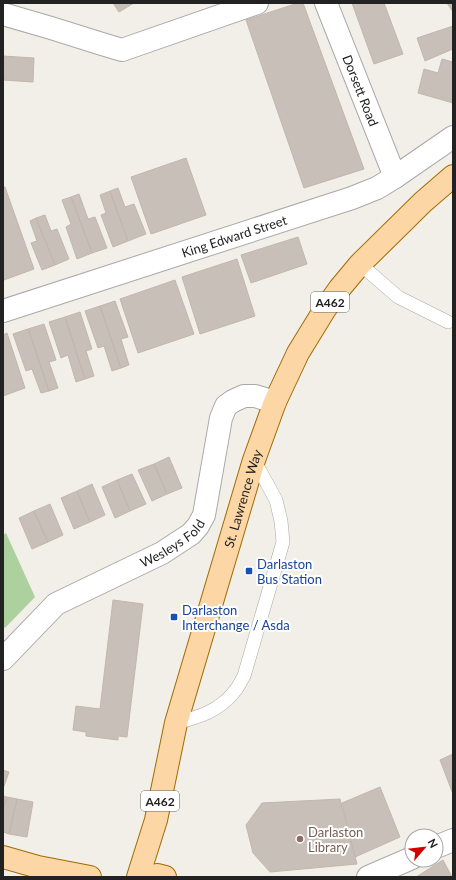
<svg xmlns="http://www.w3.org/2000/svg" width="456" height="880" font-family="Lato,sans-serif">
<rect width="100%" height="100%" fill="#f2efe9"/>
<path fill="#add19e" d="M6 533 35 597 5 628 3 626V535Z"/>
<path fill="#c7bfb8" stroke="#c4b6ab" d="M113 3H134L119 12Z
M298 3H303L364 169 304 188 246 20Z
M352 3H384L403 54 374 64Z
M447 3H453V12Z
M453 26V49L425 61 417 38Z
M3 56 34 58 33 82 3 80Z
M442 59 453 62V103L418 93 424 69 438 73Z
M186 158 206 215 151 234 131 177Z
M3 187H5L34 269 4 280 3 276Z
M118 188 125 207 134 204 146 234 128 241 110 191Z
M110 191 128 241 113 247 101 215 106 213 100 195Z
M79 194 88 219 95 217 107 248 92 253 71 197Z
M71 197 92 253 77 259 66 227 71 224 62 200Z
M45 215 51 231 57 229 69 259 55 265 36 218Z
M36 218 55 265 42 270 31 243 37 241 30 221Z
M298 237 307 264 251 283 241 255Z
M237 259 255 316 200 334 182 277Z
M175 280 194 334 138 353 120 299Z
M115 301 128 337 121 339 129 365 121 368 100 306Z
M100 306 121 368 112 371 104 346 98 348 85 311Z
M80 312 92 349 86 351 94 376 85 379 65 317Z
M65 317 85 379 76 382 68 355 61 358 49 322Z
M44 324 56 360 49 362 58 388 49 391 28 329Z
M28 329 49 391 41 393 32 369 26 371 13 334Z
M7 333 25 388 3 396V335Z
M169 457 182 488 167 494 154 464Z
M154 464 167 494 152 501 138 470Z
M132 474 146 504 130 511 117 480Z
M117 480 130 511 115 518 102 487Z
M92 484 105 515 90 522 77 491Z
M77 491 90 522 74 529 61 498Z
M50 504 63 535 48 542 34 511Z
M34 511 48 542 32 549 19 518Z
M113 600 143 604 127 737 118 736V740L86 736V732L73 730 76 706 100 709Z
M453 754V794L440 760Z
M3 770 9 772 3 789Z
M380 787 400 837 355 857 342 803Z
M3 796 7 797 3 809Z
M7 797 17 799 9 834 3 832V809Z
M17 799 33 802 27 837 9 834Z
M340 799 357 864 270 872 253 853 246 825 262 803Z
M443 860 452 877H416Z"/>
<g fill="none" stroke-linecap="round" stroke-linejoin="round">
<g stroke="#a9a9a9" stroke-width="14">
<path id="lane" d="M360 264 398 297 448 322
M176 723C199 717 219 711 234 692 238 688 241 681 244 676L283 542 281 521 276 500 254 460"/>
</g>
<g stroke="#a9a9a9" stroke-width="24">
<g id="street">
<path id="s1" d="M326 3 395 177"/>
<path d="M3 14 51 28 102 44 122 50 257 3"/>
<path id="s2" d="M3 311 352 198 377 188 395 177 453 137"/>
<path id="s3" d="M3 659 56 604 162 553 191 534 198 526 204 515 221 418 226 406 233 401 244 396H255L275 402"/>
<path d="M436 847 453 840"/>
<path d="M368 877 412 858"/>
</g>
</g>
<g stroke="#a06b00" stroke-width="24">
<g id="primary">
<path d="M3 857 38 867 90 877"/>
<path id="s4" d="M138 877 156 820 176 723 254 460 275 402 298 353 325 309 340 288 360 264 423 202 453 176"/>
<path d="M151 877 157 875 165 877"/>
</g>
</g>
<use href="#lane" stroke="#fff" stroke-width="13"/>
<use href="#street" stroke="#fff" stroke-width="22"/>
<use href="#primary" stroke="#fcd6a4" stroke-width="22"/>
</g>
<g fill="#1a4fb4" stroke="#fff" stroke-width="1.5">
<rect x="245" y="567" width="8" height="8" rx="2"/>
<rect x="170" y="613" width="8" height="8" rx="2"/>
</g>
<circle fill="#8d6e63" stroke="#fff" stroke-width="1.5" cx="300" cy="839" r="4"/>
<g text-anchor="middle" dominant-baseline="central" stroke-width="4" stroke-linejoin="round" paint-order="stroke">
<g fill="#fff" stroke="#646464" stroke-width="1">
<rect x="311" y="292" width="38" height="20" rx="3"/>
<rect x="141" y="791" width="38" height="20" rx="3"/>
</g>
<g font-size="12" font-weight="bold" fill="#222">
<text x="330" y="302">A462</text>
<text x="160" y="801">A462</text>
</g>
<g font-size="13" fill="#222" stroke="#fff">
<text stroke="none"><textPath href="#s1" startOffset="94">Dorsett Road</textPath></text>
<text stroke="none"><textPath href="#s2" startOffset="243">King Edward Street</textPath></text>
<text stroke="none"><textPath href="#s4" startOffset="393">St. Lawrence Way</textPath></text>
<text stroke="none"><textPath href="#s3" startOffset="208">Wesleys Fold</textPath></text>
</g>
<g font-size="13" fill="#164399" stroke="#fff" text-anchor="start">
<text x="257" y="564">Darlaston<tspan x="257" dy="15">Bus Station</tspan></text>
<text x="182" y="610">Darlaston<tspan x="182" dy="15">Interchange / Asda</tspan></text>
</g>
<g font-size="13" fill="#785e54" stroke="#fff" text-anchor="start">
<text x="308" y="832">Darlaston<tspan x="308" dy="15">Library</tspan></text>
</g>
</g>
<rect width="456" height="880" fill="none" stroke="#222222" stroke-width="8"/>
<g transform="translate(424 848) rotate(62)"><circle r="19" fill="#ffffff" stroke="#a7a7a7"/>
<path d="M0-3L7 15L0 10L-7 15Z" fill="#d40000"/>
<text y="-6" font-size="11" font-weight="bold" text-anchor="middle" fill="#222222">N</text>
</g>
</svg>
